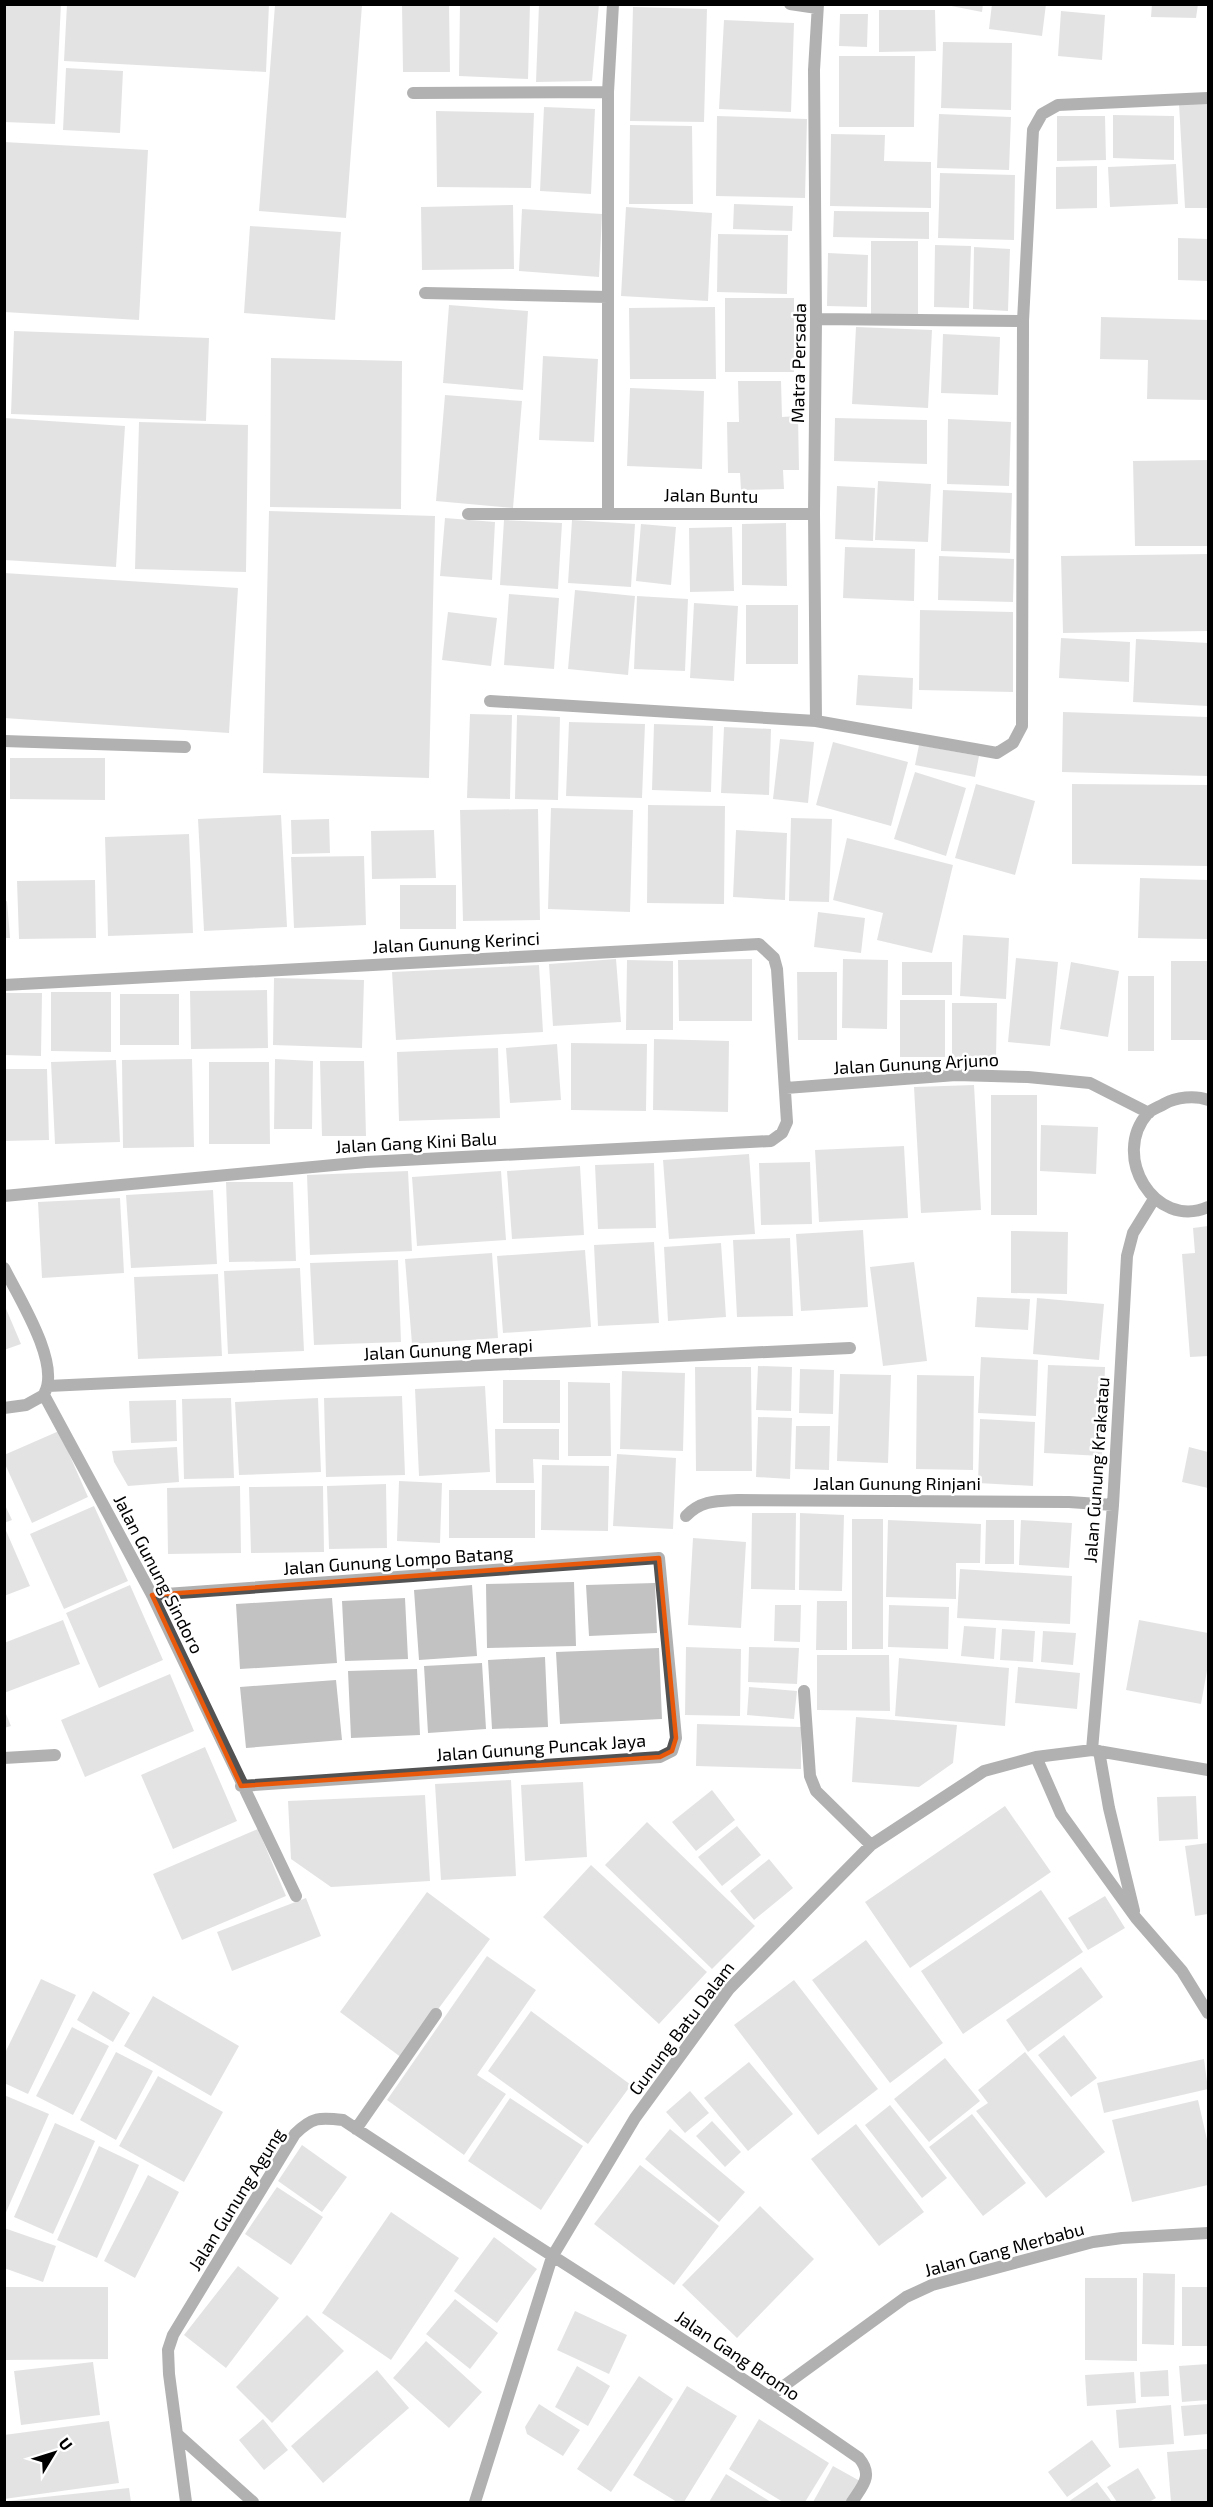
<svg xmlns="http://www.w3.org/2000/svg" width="1213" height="2507" font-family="'Exo 2',sans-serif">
<rect width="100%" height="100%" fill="#fff"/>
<path fill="#c2c2c2" d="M4 4H61L55 124 4 122Z
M67 4H269L266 72 64 61Z
M402 4H449L450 72H403Z
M460 4H530L528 79 459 76Z
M539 4H599L592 81 536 82Z
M941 4H983L982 12Z
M992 4H1046L1042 36 989 29Z
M1152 4H1198L1196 18 1151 17Z
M275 5H362L346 218 259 211Z
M633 7 707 9 704 122 630 121Z
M879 10H935L936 51 879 52Z
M1061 11 1105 15 1102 60 1058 56Z
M840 14H868L867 47 839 46Z
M724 20 794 23 791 112 719 109Z
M943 42 1012 43 1011 110 941 108Z
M839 56H915L914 127H839Z
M66 68 123 71 120 133 63 130Z
M1208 103V208H1185L1179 104Z
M544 107 595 109 591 194 540 191Z
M436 111 534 113 531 188 437 187Z
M939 114 1011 117 1009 170 937 168Z
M1113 115 1174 116V160L1113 158Z
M717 116 807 119 805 198 716 196Z
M1057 116H1105L1106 160 1057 161Z
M630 125 692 126 693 204H629Z
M831 134 885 135 884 161 931 162V208L830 206Z
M4 142 148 150 139 320 4 312Z
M1176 164 1178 204 1110 207 1108 167Z
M1097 166V208L1056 209V167Z
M940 173 1015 175 1014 240 938 238Z
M734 204 793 206 792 231 733 229Z
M513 205 514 269 422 270 421 207Z
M626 207 712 213 708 301 621 296Z
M522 209 602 214 599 277 519 271Z
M834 211 929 212V239L833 237Z
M250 226 341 232 335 320 244 313Z
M718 234 788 235 787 294 717 292Z
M1178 238 1208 239V281L1178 280Z
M871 241H918V315H871Z
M935 245 971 246 969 308 934 307Z
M974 247 1010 249 1008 311 973 309Z
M828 253 868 255 867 307 827 306Z
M725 298H794V372H725Z
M449 305 528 311 523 390 443 383Z
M715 307 716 379H630L629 308Z
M1101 317 1208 320V400L1147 399 1148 360 1100 359Z
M856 327 932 330 928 408 852 404Z
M14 331 209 338 206 421 11 414Z
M943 334 1000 337 998 395 941 393Z
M543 356 598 359 594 442 539 440Z
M271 358 402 361 401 509 270 507Z
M738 381H781L782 417 798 416 799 470H783L784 489 741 490 740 473H728L727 422H739Z
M630 388 704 391 702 469 627 466Z
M445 395 522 401 513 508 436 501Z
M4 418 125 426 116 567 4 560Z
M835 418 927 420V464L834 461Z
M948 419 1011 422 1009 486 947 484Z
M139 422 248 425 246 572 135 569Z
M1208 460V546H1135L1133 461Z
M878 481 931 484 928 542 875 540Z
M837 486 875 488 873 541 835 539Z
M943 490 1012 493 1010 553 941 551Z
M269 511 435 516 429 778 263 773Z
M445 518 495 522 492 580 440 576Z
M504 520 562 523 558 589 500 585Z
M572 520 635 524 631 587 568 583Z
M786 523 787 586 742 585V524Z
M641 524 676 527 671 585 636 581Z
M732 527 734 591 690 592 689 528Z
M845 547 915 549 914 601 843 598Z
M1208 554V631L1063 633 1061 556Z
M939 556 1014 559 1013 602 938 600Z
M4 573 238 588 229 733 4 718Z
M575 590 635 596 628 675 568 669Z
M509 594 559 598 554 669 504 665Z
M637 596 688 599 685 671 634 669Z
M694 603 738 606 734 681 690 678Z
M746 605H798V664H746Z
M920 610 1013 612V692L919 690Z
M448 612 497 618 491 666 442 660Z
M1061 638 1130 642 1129 682 1059 678Z
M1136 639 1208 643V706L1133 702Z
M858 675 913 678 912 709 856 705Z
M1063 712 1208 717V776L1062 772Z
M470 714 512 715 510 799 467 798Z
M517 715 560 717 558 800 515 799Z
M569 722 645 724 642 798 566 796Z
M654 724 713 726 711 792 652 790Z
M724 727 771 729 769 795 721 793Z
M780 739 814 742 808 803 773 799Z
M833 742 908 762 891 826 816 805Z
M919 745 979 756 975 777 915 765Z
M10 758H105V800L10 799Z
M915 772 966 788 946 856 894 839Z
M976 784 1035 801 1015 875 955 858Z
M1072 784 1208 785V866L1072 864Z
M648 805 725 806 724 904 647 903Z
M551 808 633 810 630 912 548 909Z
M538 809 540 920 463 921 460 810Z
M281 815 287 927 204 931 198 819Z
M791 818 832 819 829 902 789 901Z
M329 819 330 853 292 854 291 820Z
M434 830 436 878 372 879 371 831Z
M736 830 787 833 785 900 733 897Z
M189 834 193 933 108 936 105 837Z
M847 838 953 865 932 953 877 940 883 913 833 900Z
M364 856 366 925 294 928 291 857Z
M1140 878 1208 880V939L1138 938Z
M95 880 96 938 19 939 17 881Z
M400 885H456V929H400Z
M7 901 10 938H4V902Z
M818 912 865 918 861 953 814 947Z
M963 935 1009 938 1006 999 960 996Z
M1016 958 1058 962 1050 1046 1008 1042Z
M616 959 621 1022 553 1026 549 964Z
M752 959V1021H679L678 960Z
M843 959 888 960 887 1029 842 1028Z
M627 960 673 961V1030H626Z
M1171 961H1208V1040H1171Z
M902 962H952V995H902Z
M1071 962 1119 971 1108 1037 1060 1029Z
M539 965 543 1032 396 1040 392 972Z
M797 972H837V1040H798Z
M1128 976H1154V1051H1128Z
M274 978 364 980 362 1048 273 1045Z
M267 990 268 1048 191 1049 190 991Z
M51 992H111V1052L51 1051Z
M4 993H42L41 1056 4 1055Z
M120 994H179V1045H120Z
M900 1000H945V1057H900Z
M952 1003H997L996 1060H952Z
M654 1039 729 1041 728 1112 653 1110Z
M571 1043 647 1044 646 1111 571 1110Z
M557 1044 561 1100 510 1103 506 1048Z
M498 1048 500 1118 399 1121 397 1052Z
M192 1059 194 1147 123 1148 122 1060Z
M275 1059 313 1061 312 1129H274Z
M116 1060 120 1142 55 1144 51 1062Z
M320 1061H364L366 1136H322Z
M209 1062H269L270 1144H209Z
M4 1069H47L49 1140 4 1141Z
M974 1085 981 1210 921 1213 914 1087Z
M991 1095H1037V1215H991Z
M1041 1125 1098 1127 1096 1174 1040 1171Z
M904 1146 908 1218 819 1222 815 1150Z
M749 1154 755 1234 669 1239 663 1160Z
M810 1162 812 1224 761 1225 759 1163Z
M654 1163 656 1228 598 1229 595 1165Z
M580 1166 584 1235 512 1239 507 1171Z
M408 1171 412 1251 310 1255 307 1175Z
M501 1171 506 1240 417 1246 412 1177Z
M226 1182H293L296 1261 229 1262Z
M213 1190 217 1264 131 1268 126 1195Z
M120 1198 124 1273 42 1278 38 1202Z
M1208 1226V1356L1190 1357 1182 1254 1195 1253 1193 1228Z
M863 1230 868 1307 801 1311 796 1234Z
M1011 1231 1068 1232 1067 1294 1011 1293Z
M790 1238 793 1316 737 1317 733 1240Z
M654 1242 659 1323 598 1326 594 1245Z
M721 1243 726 1317 668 1321 664 1247Z
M585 1250 591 1327 503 1333 497 1256Z
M492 1253 498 1338 412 1344 405 1259Z
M398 1260 401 1342 314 1345 310 1263Z
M914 1262 927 1361 883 1366 870 1267Z
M300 1268 304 1351 228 1354 224 1271Z
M218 1274 222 1356 138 1359 134 1277Z
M977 1297 1030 1299 1028 1330 975 1327Z
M1037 1298 1104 1304 1099 1360 1033 1354Z
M4 1304 21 1344 4 1350Z
M981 1357 1038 1360 1036 1416 978 1413Z
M1048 1365 1105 1367 1102 1456 1044 1453Z
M758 1366 792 1367 791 1411 756 1410Z
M695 1367H751L752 1471H696Z
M800 1369 834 1370 833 1414 799 1413Z
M622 1371 685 1373 683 1451 620 1449Z
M840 1374 891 1375 888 1463 837 1461Z
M917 1375 974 1376 973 1470 916 1469Z
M503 1380H560V1423H503Z
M568 1382 610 1383 611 1456H568Z
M485 1386 490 1472 419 1476 415 1389Z
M402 1396 405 1475 326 1477 324 1398Z
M231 1398 234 1478 184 1479 182 1399Z
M318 1398 321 1472 239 1475 235 1402Z
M176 1400 177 1441 131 1443 129 1401Z
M758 1417 792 1418 790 1479 756 1477Z
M980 1419 1035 1422 1033 1486 978 1483Z
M796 1426H830L829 1470 795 1469Z
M495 1429H559V1460L533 1459 534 1483H496Z
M59 1431 88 1497 32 1523 4 1462V1455Z
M177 1447 179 1482 128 1486 114 1462 112 1451Z
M1189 1447 1208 1452V1488L1182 1482Z
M617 1454 676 1458 673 1529 613 1526Z
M542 1465 609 1466 608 1531 541 1530Z
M399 1481 442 1483 440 1543 397 1541Z
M386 1484 387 1548 329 1549 327 1486Z
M240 1486 241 1553 168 1554 167 1488Z
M323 1486 324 1552 251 1553 249 1487Z
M449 1490H535V1538H449Z
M4 1503 12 1520 4 1523Z
M94 1506 128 1581 64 1609 30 1534Z
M752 1513H796L795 1590 751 1589Z
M800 1513 844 1515 842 1591 799 1590Z
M852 1519H883V1649H852Z
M888 1520 981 1524 980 1563H956V1599L886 1597Z
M986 1520H1014V1564H985Z
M1021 1520 1072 1523 1069 1568 1019 1565Z
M4 1526 30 1586 4 1596Z
M693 1538 746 1542 741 1628 688 1625Z
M960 1569 1072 1576 1070 1624 957 1618Z
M574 1582 576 1646 487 1648 486 1584Z
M655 1583 657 1633 589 1636 586 1585Z
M130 1585 163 1660 99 1688 66 1613Z
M472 1585 477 1656 419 1660 414 1590Z
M332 1598 337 1663 240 1669 236 1604Z
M405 1598 408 1659 345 1661 342 1601Z
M817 1601H847V1650H816Z
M775 1605H801L800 1642 774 1641Z
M889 1605 949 1607 948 1649 888 1647Z
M63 1620 80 1664 4 1693V1643Z
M1139 1620 1208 1633V1665L1201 1704 1126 1690Z
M964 1626 996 1628 994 1659 961 1656Z
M1002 1629 1035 1631 1033 1662 1000 1660Z
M1043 1631 1076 1633 1073 1665 1041 1662Z
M686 1647 741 1649 740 1716 685 1715Z
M749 1647 799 1648 797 1684 748 1682Z
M659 1648 662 1719 560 1724 556 1652Z
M817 1655H889L890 1711 817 1710Z
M545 1657 548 1727 492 1729 488 1660Z
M899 1658 1009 1668 1005 1726 895 1716Z
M482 1663 486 1729 428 1733 424 1666Z
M1018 1667 1080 1673 1077 1709 1015 1703Z
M417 1669 420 1735 351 1738 348 1671Z
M170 1674 194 1731 85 1777 61 1720Z
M336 1680 342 1740 246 1748 240 1687Z
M749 1687 797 1691 794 1719 747 1715Z
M4 1709 11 1726 4 1728Z
M856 1717 957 1725 953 1763 919 1787 852 1782Z
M697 1724 801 1727V1769L696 1766Z
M205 1747 237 1821 173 1849 141 1775Z
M511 1780 516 1876 441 1880 435 1784Z
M583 1782 587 1857 525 1861 521 1785Z
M712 1790 735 1820 696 1851 672 1822Z
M425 1795 430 1881 331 1887 291 1859 288 1801Z
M1196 1796 1198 1839 1159 1841 1157 1797Z
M1005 1806 1051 1872 910 1968 865 1902Z
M647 1822 755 1926 712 1969 605 1865Z
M737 1826 761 1855 722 1886 698 1857Z
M258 1829 286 1896 182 1940 153 1874Z
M1208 1843V1914L1195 1916 1185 1846Z
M769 1859 793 1888 754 1920 730 1891Z
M591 1865 707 1972 659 2024 543 1917Z
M1041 1890 1083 1952 963 2034 921 1971Z
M427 1892 490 1939 402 2058 340 2012Z
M1105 1896 1125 1928 1088 1950 1068 1918Z
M306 1898 321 1936 232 1971 217 1932Z
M866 1940 943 2043 890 2083 812 1980Z
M487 1956 536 1990 477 2075 506 2094 464 2155 387 2100Z
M1081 1967 1103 1997 1028 2052 1006 2020Z
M41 1979 76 1995 28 2094 4 2083V2055Z
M794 1980 878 2089 818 2135 734 2025Z
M93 1991 130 2013 113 2042 77 2020Z
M153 1996 239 2046 211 2096 124 2046Z
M531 2011 631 2085 588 2144 488 2071Z
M72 2027 109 2046 73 2115 36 2096Z
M1064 2035 1097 2078 1071 2097 1038 2055Z
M116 2052 153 2071 116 2140 80 2120Z
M1025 2052 1105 2152 1046 2198 976 2111 988 2103 978 2090Z
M945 2058 980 2101 929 2142 894 2099Z
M1204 2059 1208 2089 1104 2113 1097 2083Z
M749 2062 793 2114 748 2151 704 2098Z
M158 2076 223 2112 184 2182 119 2146Z
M690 2091 709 2113 685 2133 666 2112Z
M4 2095 49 2114 4 2217Z
M510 2098 583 2146 541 2210 468 2161Z
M1198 2100 1208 2144V2185L1132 2202 1112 2120Z
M890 2105 947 2178 922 2198 865 2125Z
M972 2114 1026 2183 983 2216 929 2147Z
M712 2121 741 2152 725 2167 696 2136Z
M55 2123 95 2141 53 2234 14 2217Z
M856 2124 924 2212 879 2246 811 2159Z
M670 2129 745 2192 719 2222 645 2159Z
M302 2145 347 2177 322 2212 278 2181Z
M99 2146 139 2165 97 2258 57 2240Z
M640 2165 719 2226 674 2285 594 2224Z
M148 2175 179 2192 135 2278 104 2261Z
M277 2187 323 2217 291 2265 245 2234Z
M760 2206 814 2259 737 2338 682 2285Z
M391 2212 459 2258 391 2360 322 2313Z
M4 2228 56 2246 43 2282 4 2268Z
M494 2237 537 2269 497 2323 454 2291Z
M238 2266 279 2298 226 2368 184 2335Z
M1143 2273 1175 2274 1174 2345 1142 2344Z
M1085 2278H1137V2361L1085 2360Z
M4 2287H108V2359L4 2360Z
M1182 2287H1208V2346H1182Z
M455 2299 498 2333 470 2369 426 2334Z
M575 2311 627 2335 609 2374 557 2350Z
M307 2315 344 2351 272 2423 236 2387Z
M426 2341 482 2392 449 2428 393 2378Z
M93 2362 100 2415 21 2425 14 2371Z
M1208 2364V2400L1182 2402 1179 2366Z
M577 2366 610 2386 588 2426 555 2407Z
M377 2370 409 2408 323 2483 291 2446Z
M1168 2370 1169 2396 1141 2397 1140 2372Z
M1134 2372 1136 2403 1087 2406 1085 2375Z
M639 2376 673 2399 611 2492 577 2469Z
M687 2386 737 2416 684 2502H677L633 2475Z
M539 2404 580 2430 563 2456 527 2434 525 2427Z
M1208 2404V2434L1184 2436 1181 2406Z
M1171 2405 1174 2444 1119 2448 1116 2410Z
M263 2419 288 2450 264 2470 239 2440Z
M759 2419 829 2463 805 2502H783L729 2469Z
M109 2421 119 2483 4 2499V2435Z
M1092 2440 1111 2466 1067 2497 1048 2472Z
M1208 2449V2502H1171L1167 2452Z
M833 2466 860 2481 848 2502H813Z
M1138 2468 1156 2498 1149 2502H1117L1107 2487Z
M726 2474 771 2502H709Z
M1097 2482 1112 2502H1068Z
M129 2488 131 2502H7V2501Z"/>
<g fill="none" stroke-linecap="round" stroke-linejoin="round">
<path stroke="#525252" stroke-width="12" d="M4 741 185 747"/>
<path stroke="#525252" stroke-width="12" d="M790 4 817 8
M413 93 608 92
M425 293 608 297
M816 319 1023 321
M608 512V92L613 4
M468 514H814
M490 701 816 721 997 753 1013 743 1022 726 1023 321 1033 130 1042 114 1058 105 1208 98
M816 721 814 514 816 319 814 70 818 4
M4 985 759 944 774 958 777 969 787 1122 782 1133 771 1141 366 1162 4 1196
M786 1088 956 1075 1028 1077 1090 1083 1149 1113
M1208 1100C1195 1095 1176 1097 1164 1104 1159 1107 1152 1109 1148 1113 1110 1156 1155 1230 1208 1207
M4 1268C18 1296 60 1362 45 1392
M48 1386 850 1348
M44 1395 152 1595 296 1896
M4 1408 26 1405 44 1395
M686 1516C701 1500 717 1501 738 1500L1069 1502 1113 1505
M152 1595 659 1558 676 1738 672 1751 660 1757 241 1786
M804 1691 810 1776 816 1791 871 1845
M1092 1750 1113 1505 1127 1256 1133 1233 1154 1199
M1099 1751 1109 1808 1134 1911
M1036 1757 1061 1814 1136 1918 1182 1971 1208 2013
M4 1758 55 1755
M356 2129 436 2014
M770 2396 906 2297 932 2285 1093 2242 1122 2238 1208 2233
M177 2434 253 2502
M186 2502 169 2374 168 2350 173 2335 295 2134C312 2117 320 2117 343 2120 514 2234 690 2340 859 2458 874 2476 862 2486 852 2502
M475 2502 552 2257 635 2118 729 1989 871 1845 984 1771 1036 1757 1092 1750 1208 1770"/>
</g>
<path d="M0 0H1213V2507H0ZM659 1558 676 1738 672 1751 660 1757 241 1786 152 1595Z" fill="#fff" fill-opacity=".55" fill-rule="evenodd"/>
<path fill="none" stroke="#e8590c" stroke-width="4.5" stroke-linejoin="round" d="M659 1558 676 1738 672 1751 660 1757 241 1786 152 1595Z"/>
<g text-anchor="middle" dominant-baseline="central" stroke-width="5" stroke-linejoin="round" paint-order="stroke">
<g font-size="18" fill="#000" stroke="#fff">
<text transform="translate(798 363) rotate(-89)">Matra Persada</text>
<text transform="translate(711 495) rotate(1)">Jalan Buntu</text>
<text transform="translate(456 942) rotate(-3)">Jalan Gunung Kerinci</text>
<text transform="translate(916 1063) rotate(-3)">Jalan Gunung Arjuno</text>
<text transform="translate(416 1142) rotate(-3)">Jalan Gang Kini Balu</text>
<text transform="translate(448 1349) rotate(-3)">Jalan Gunung Merapi</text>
<text transform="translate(1096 1470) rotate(-86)">Jalan Gunung Krakatau</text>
<text x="897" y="1483">Jalan Gunung Rinjani</text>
<text transform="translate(398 1560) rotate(-4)">Jalan Gunung Lompo Batang</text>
<text transform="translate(159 1574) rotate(63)">Jalan Gunung Sindoro</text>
<text transform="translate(541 1747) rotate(-4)">Jalan Gunung Puncak Jaya</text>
<text transform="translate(681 2028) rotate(-53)">Gunung Batu Dalam</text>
<text transform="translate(236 2199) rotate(-58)">Jalan Gunung Agung</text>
<text transform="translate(1004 2249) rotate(-15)">Jalan Gang Merbabu</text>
<text transform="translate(738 2355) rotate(34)">Jalan Gang Bromo</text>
</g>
</g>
<rect width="1213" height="2507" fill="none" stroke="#000000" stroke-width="12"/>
<g transform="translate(54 2453) rotate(52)" stroke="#ffffff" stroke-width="4.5" paint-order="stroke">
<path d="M0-4.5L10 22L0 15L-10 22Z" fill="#000000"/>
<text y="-9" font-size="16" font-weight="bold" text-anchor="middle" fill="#000000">U</text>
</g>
</svg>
